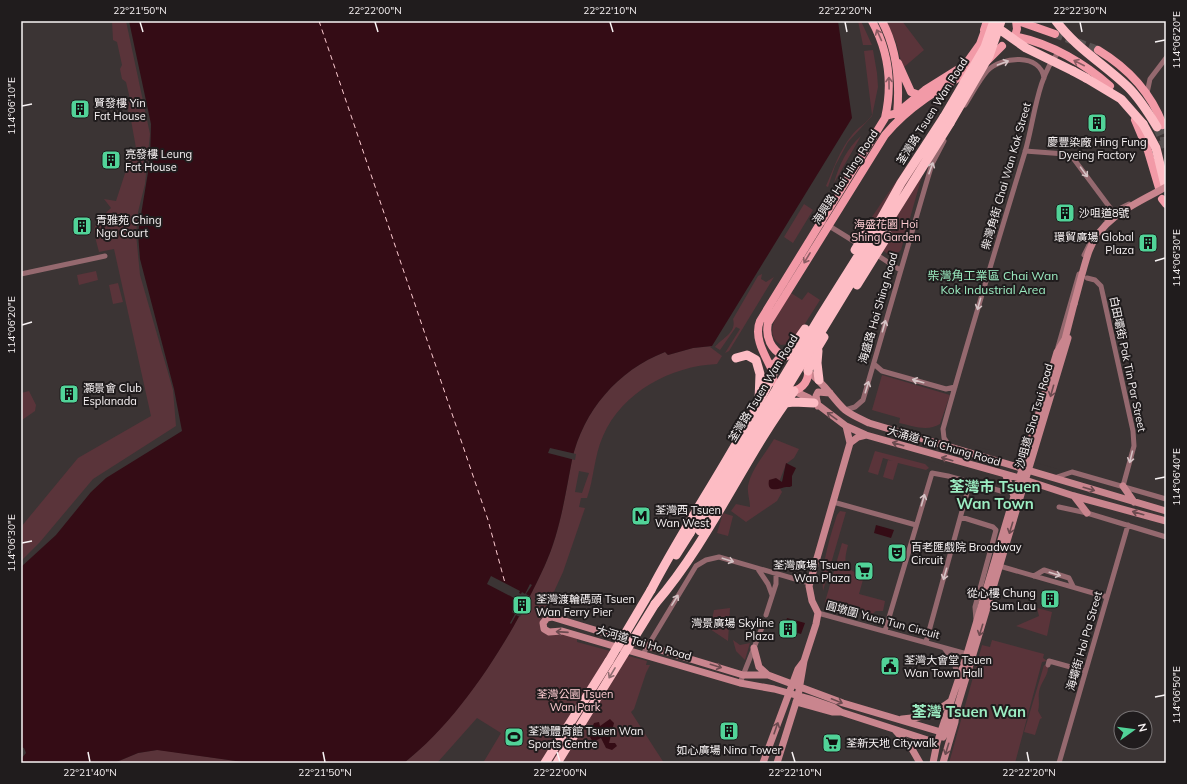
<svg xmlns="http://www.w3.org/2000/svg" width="1187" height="784" font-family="Mulish,'Noto Sans TC',sans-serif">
<rect width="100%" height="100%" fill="#3b3434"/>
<path fill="#5a343a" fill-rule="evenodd" d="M112 21H126L150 134 145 184 138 212 136 234 140 275 173 390 176 426 93 479 40 542 21 561V527L78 458 151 416 114 249 99 252C92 225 91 227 111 208L104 199 116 201 133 149 136 148 131 120 129 119C127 113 129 109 128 103L130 99 126 82 122 79 120 69 122 65 117 42 113 40Z
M858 21H861L872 45H863Z
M886 21H902L924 50 903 68 896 42Z
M873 50 877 73 878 87 872 116 848 142 835 166 828 187 826 186C834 168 839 151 852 135 858 127 866 124 872 115L864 51Z
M861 136 834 183C839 165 847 148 861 136Z
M914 155 924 161 923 172 901 250 896 254H888L859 236Z
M804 204 813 210 793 243 784 237Z
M96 271 98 280 79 285 77 275Z
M762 274 761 279 766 282 774 277 729 351 725 353 740 329 736 327 720 350 715 347C722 338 737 333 733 319L758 276Z
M118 283 123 302 113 304 109 285Z
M808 292 820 300 794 341 788 344 781 345C760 333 783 306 791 293L802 300Z
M712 346 710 347 722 356 717 364C671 366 622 392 603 436 594 456 594 478 587 498H581L579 507 585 508 563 572 540 622 541 630 547 635 560 633 577 639V642L647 661 646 665H650L646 673 634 709 631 712 664 763H483L501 733 477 718 437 763H404C463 716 514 633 545 565 560 532 565 496 572 460 583 411 618 370 665 352L668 355 693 348ZM579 471 589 473 582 493 575 492Z
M882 375 950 395 940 424C927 432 914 426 899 423L900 418 872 410Z
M29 391 36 405 35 411 22 420 21 431V393Z
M774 439 799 449 794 458 786 464 778 485 782 492 777 501 746 522 731 511 736 504 750 507C750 500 747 493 748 486 751 469 766 453 774 439Z
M875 451 925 464 929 468 926 470 898 463 893 480 883 477 888 460 893 461 883 458 878 475 868 472Z
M840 511 846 512 823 591C821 565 829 540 837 515Z
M723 513 733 516 728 536 717 533Z
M842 543 848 545C843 564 844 569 864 576L859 594 885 601 883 611H876L870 616 861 614 862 611 837 604 834 607 825 602Z
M730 608 728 641 710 629 714 610Z
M1037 608 1052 612 1047 636 1016 626 1039 616Z
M733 640 740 645 750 643 745 660 736 651Z
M992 640 1044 654 1043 658 1047 661 1042 662 1015 763H949L982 645 990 647Z
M1044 665 1048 666C1049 675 1040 683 1039 692 1038 699 1040 703 1038 711L1042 718 1040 719 1035 735 1024 732Z
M157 750H160L250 763H114L138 753Z"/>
<path fill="#340c15" d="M129 21H838L852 118 712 346 693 348 668 355 665 352C618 370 583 411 572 460 565 496 560 532 545 565 514 633 463 717 404 763H250L157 750 138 753 114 763H21V759L26 753 24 748 21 747V567L56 535 91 492 106 478 182 431 174 389 140 259 138 233 150 160 151 124Z
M786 463 796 468 792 476V486C789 488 786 486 782 488 774 490 767 491 769 480L776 478 782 482Z
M876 525 894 530 891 538 874 533Z
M787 618 805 623 801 634 784 629Z
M610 719 614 723 609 743H615L617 746 612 750 606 748 601 738 593 742 590 737 594 731 591 730 594 723 599 722 600 726Z"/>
<path fill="#3b3434" d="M864 417 1028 460 1166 503V528L857 440Z
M550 448 576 454 575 460 548 453Z
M491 576 520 591 519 593 521 594 522 592 525 594 530 584 532 585 526 594 531 597 520 617 516 615 511 624 510 623 515 614 512 612 519 597 517 596 516 599 487 584Z"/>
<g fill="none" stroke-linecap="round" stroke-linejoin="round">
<path stroke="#fdcbd1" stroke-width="1" stroke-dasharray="5 4" stroke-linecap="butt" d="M319 21 488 520 505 583"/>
<path stroke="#575151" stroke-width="8" stroke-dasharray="8 4" stroke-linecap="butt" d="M1055 34 1098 50
M1163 125 1164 140"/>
<path stroke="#575151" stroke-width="9" stroke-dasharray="9 4.5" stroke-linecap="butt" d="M1157 127 1166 147"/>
<path stroke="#95696f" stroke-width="5" d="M1147 93 1150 79 1166 58
M965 105C972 94 979 80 987 71 1002 56 1040 53 1044 78
M1025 151 1065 154 1073 158 1114 213
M1107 220 1119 209 1129 204
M826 224 860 245
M874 253 900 270
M1084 255 1094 235
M21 274 105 256
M1087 278 1095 280 1101 286 1133 431 1134 446 1123 486
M1058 347 1079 274
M874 364 882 371 946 389 955 387
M845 410 855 407 863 400 926 184 932 164 944 141
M950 447 944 438 943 429C969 336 997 244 1025 152 1034 122 1037 75 1059 52
M1054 478 1072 472 1166 499
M833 502 916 525
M1059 507 1087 513 1166 537
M961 517 993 527 996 530 975 607 976 620
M996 565 1107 597
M758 569 768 584 772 595
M1034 576 1044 570 1069 578 1073 586
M818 613 967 654
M766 615 776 584V574
M885 631 932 473 948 476 1001 491
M926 642 970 482
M944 648 954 661 958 680
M643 654 696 566 706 560 719 557 809 583
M1048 665 1049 661 1085 671
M740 683 763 625
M1059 763 1128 525"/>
<path stroke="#c9858e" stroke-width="7" d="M808 372C824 382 832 398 845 410 853 416 861 419 869 423L1166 511
M794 391 809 398 846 426 866 435 1019 478 1074 496 1166 521
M818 406 816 396 818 392 830 393
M850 443 858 437 866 435
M1006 476 1014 496
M1123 486 1134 502
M1074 496 1087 513
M754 648 759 667 768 675
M796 702 832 712H841
M902 719C922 718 935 713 951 701
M895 730 912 749 920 763
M943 737 950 721 954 718
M937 743 841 712 833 707 810 699 774 689 740 683 562 631 549 632 544 629 543 623 547 618 552 617 743 675H768L843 703 951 735
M763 763 798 669 804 661
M777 763 798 696 804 661 816 624 818 613 812 601 809 586 850 443 846 426
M933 763 937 743 967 654 1057 352 1065 339 1074 304
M943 763 955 722 956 711 1068 338"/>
<path stroke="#f29aa7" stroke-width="8" d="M882 21C897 49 900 83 897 115
M1018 21 1055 34
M1015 36 1017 29 1016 21
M1018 37C1052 44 1085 64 1110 86
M985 38 984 30 987 21
M1098 50C1128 68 1151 93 1163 125
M987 61 1002 46
M898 63 911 92 919 95
M886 116 897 113 925 90 965 65 980 44 984 33
M1135 120 1148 151 1159 188
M1162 199 1166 204
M772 373a18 18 0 1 1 36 0a18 18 0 1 1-36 0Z
M784 356C771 350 765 337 768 323L885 135C908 107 940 88 972 70
M773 372C766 357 753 338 760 321L885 118C893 83 889 52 872 21"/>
<path stroke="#fdbcc4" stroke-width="9" d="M1056 21C1076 48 1104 64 1128 87 1140 99 1148 112 1157 127
M1073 71 1086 78
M1143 124 1156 148 1165 185
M877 226 901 183 944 117
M883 230 950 123
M818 351 817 363 819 380
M786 356 805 329
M736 358 747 355 756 360 760 374 759 401
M808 371 812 357 824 337
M785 403 794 402 814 403
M676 555 690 533
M651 590C689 517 738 449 773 374
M655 604C711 539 743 459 794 391
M545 763 609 661"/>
<path stroke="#c9858e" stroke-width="7" d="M1074 304C1079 287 1083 268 1089 251 1101 217 1137 203 1166 187"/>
<path stroke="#fdbcc4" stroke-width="9" d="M1002 31 1026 48 1073 71
M1086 78 1121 99 1143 124
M944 117 985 47 994 21
M950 123 989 56 1001 21
M855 250 871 224
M857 285 888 235
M700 531 883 230
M690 533 821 315 877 226
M609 661 651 590
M557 763 655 604"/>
</g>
<defs><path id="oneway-shaft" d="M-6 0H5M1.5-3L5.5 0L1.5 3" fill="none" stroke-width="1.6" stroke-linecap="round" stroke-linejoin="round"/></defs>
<g stroke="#895b62">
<use href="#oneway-shaft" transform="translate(879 35) rotate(-114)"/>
<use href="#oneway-shaft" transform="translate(1079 63) rotate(-153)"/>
<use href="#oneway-shaft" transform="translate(889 83) rotate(-91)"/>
<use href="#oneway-shaft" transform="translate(807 258) rotate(121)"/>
</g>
<g stroke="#d5c3c5">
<use href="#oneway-shaft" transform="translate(1003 63) rotate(-20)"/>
<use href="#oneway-shaft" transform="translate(931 168) rotate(-70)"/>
<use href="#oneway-shaft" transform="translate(1084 172) rotate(54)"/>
<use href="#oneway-shaft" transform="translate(979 304) rotate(106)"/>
<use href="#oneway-shaft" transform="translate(884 326) rotate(-74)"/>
<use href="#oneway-shaft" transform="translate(918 381) rotate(-164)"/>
<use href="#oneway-shaft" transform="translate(867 387) rotate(-73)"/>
<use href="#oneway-shaft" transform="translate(1131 457) rotate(104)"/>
<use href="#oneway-shaft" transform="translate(923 500) rotate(-74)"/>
<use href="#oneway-shaft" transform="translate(728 560) rotate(18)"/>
<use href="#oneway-shaft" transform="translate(945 574) rotate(106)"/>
<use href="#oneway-shaft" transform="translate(1055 574) rotate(17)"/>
<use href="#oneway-shaft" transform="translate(675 600) rotate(-58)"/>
</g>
<g stroke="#6c4b50">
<use href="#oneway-shaft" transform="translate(1052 391) rotate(106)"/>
<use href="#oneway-shaft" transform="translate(832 416) rotate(-144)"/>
<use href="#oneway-shaft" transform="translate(898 444) rotate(-164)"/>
<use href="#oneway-shaft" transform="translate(947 459) rotate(-164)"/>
<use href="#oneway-shaft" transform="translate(1089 489) rotate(16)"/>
<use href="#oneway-shaft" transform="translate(1138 513) rotate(-164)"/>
<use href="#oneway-shaft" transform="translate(1011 528) rotate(107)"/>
<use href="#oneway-shaft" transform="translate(981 630) rotate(107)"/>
<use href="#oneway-shaft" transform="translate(562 632) rotate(-176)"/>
<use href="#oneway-shaft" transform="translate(716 666) rotate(17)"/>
<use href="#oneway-shaft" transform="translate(837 701) rotate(22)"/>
<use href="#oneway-shaft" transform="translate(776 728) rotate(-71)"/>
<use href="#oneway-shaft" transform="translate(947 749) rotate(107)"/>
</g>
<use stroke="#8e6c70" href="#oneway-shaft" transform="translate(612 673) rotate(121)"/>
<path fill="none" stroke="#f8f3f4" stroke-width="1.5" d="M140 22 143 32M375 22 378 32M610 22 613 32M845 22 847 32M1080 22 1082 32M1155 42 1165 40M22 106 32 104M1155 261 1165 258M22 325 32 322M1155 479 1165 477M22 543 32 541M1155 697 1165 695M88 752 90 762M323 752 325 762M557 752 560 762M792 752 795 762M1027 752 1029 762"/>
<defs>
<g id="building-square" transform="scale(1)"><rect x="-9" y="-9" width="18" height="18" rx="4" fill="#51d398" stroke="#201c1d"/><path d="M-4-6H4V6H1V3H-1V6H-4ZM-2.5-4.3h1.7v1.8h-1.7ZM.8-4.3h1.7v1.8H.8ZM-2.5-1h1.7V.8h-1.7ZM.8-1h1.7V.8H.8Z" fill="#111"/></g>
<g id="metro-square" transform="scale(1)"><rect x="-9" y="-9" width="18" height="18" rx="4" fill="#51d398" stroke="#201c1d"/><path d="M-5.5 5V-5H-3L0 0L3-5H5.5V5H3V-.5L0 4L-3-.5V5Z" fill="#111"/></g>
<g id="theatre-square" transform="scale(1)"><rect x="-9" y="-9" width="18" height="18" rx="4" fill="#51d398" stroke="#201c1d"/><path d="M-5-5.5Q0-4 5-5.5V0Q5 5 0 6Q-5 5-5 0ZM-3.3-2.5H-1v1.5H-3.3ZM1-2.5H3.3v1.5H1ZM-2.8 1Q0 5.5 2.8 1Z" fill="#111"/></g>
<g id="supermarket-square" transform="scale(1)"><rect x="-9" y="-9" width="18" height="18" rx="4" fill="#51d398" stroke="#201c1d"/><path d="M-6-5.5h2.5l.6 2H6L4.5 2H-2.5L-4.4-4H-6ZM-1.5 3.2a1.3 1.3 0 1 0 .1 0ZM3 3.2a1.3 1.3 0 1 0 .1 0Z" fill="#111"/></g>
<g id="civic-square" transform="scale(1)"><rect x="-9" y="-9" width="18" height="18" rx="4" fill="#51d398" stroke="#201c1d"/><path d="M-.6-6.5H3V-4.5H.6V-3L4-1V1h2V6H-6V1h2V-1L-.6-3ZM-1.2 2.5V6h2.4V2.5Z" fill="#111"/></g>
<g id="stadium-square" transform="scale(1)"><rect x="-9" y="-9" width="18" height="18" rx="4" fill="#51d398" stroke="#201c1d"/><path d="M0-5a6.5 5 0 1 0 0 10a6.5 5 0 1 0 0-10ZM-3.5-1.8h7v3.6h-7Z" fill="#111"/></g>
</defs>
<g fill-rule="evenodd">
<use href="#building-square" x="80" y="109"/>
<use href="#building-square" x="1097" y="123"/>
<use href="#building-square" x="111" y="160"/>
<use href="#building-square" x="1065" y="213"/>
<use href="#building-square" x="82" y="226"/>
<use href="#building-square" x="1148" y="243"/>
<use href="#building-square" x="69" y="394"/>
<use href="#metro-square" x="641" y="516"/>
<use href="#theatre-square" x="897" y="553"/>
<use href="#supermarket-square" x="864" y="571"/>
<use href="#building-square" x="1050" y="599"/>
<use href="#building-square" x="522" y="605"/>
<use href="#building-square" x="788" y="629"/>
<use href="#civic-square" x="890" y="666"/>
<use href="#building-square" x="729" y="731"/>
<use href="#stadium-square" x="514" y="737"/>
<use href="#supermarket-square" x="832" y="743"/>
</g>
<g text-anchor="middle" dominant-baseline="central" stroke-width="4" stroke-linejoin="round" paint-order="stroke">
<g font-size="11" fill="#f8f3f4" stroke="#201c1d" text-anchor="start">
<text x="94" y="103">賢發樓 Yin<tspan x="94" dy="13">Fat House</tspan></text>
<text x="1097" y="142" text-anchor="middle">慶豐染廠 Hing Fung<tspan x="1097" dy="13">Dyeing Factory</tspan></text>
<text x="125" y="154">亮發樓 Leung<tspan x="125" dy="13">Fat House</tspan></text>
<text x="1079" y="213">沙咀道8號</text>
<text x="96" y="220">青雅苑 Ching<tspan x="96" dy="13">Nga Court</tspan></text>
<text x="1134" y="237" text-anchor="end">環貿廣場 Global<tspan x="1134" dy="13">Plaza</tspan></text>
<text x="83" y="388">灝景會 Club<tspan x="83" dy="13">Esplanada</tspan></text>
<text x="655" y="510">荃灣西 Tsuen<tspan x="655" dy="13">Wan West</tspan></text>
<text x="911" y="547">百老匯戲院 Broadway<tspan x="911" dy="13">Circuit</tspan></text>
<text x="850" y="565" text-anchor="end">荃灣廣場 Tsuen<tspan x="850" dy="13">Wan Plaza</tspan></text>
<text x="1036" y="593" text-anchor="end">從心樓 Chung<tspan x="1036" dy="13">Sum Lau</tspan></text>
<text x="536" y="599">荃灣渡輪碼頭 Tsuen<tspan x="536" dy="13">Wan Ferry Pier</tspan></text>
<text x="774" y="623" text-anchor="end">灣景廣場 Skyline<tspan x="774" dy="13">Plaza</tspan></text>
<text x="904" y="660">荃灣大會堂 Tsuen<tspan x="904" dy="13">Wan Town Hall</tspan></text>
<text x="528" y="731">荃灣體育館 Tsuen Wan<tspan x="528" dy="13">Sports Centre</tspan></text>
<text x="846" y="743">荃新天地 Citywalk</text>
<text x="729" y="750" text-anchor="middle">如心廣場 Nina Tower</text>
</g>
<g font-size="11" fill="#f8f3f4" stroke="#201c1d">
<text transform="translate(932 111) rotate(-58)">荃灣路 Tsuen Wan Road</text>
<text transform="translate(1006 176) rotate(-74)">柴灣角街 Chai Wan Kok Street</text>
<text transform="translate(845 177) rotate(-57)">海興路 Hoi Hing Road</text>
<text transform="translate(878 308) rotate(-74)">海盛路 Hoi Shing Road</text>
<text transform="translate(1128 364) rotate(78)">白田壩街 Pak Tin Par Street</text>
<text transform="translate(763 388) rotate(-59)">荃灣路 Tsuen Wan Road</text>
<text transform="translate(1034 416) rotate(-74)">沙咀道 Sha Tsui Road</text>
<text transform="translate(944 446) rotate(16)">大涌道 Tai Chung Road</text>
<text transform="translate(883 620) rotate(15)">圓墩圍 Yuen Tun Circuit</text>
<text transform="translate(1084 641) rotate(-74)">海壩街 Hoi Pa Street</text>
<text transform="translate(644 643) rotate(16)">大河道 Tai Ho Road</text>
</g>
<g font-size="11" fill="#feccd2" stroke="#201c1d">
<text x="886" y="224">海盛花園 Hoi<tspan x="886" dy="13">Shing Garden</tspan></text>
<text x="575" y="694">荃灣公園 Tsuen<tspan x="575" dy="13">Wan Park</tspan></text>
</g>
<g font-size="12" fill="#9cedc2" stroke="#201c1d">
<text x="993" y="275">柴灣角工業區 Chai Wan<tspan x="993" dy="14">Kok Industrial Area</tspan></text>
</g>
<g font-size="15" font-weight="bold" fill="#9cedc2" stroke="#201c1d">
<text x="995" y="486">荃灣市 Tsuen<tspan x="995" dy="17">Wan Town</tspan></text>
<text x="969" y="711">荃灣 Tsuen Wan</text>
</g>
</g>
<rect width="1187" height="784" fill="none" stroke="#201c1d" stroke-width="44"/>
<g transform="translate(1133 730) rotate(76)"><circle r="19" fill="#201c1d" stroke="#767273"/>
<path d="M0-3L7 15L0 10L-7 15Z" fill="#51d398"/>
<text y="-6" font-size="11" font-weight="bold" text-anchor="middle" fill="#f8f3f4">N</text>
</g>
<rect x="22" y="22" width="1143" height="740" fill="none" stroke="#f8f3f4" stroke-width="1.5"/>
<g font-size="10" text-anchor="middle" fill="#f8f3f4">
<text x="140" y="14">22°21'50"N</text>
<text x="375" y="14">22°22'00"N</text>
<text x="610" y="14">22°22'10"N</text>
<text x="845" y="14">22°22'20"N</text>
<text x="1080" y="14">22°22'30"N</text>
<text transform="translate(1176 40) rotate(-90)" y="4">114°06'20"E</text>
<text transform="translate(11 106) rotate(-90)" y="4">114°06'10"E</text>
<text transform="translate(1176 258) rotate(-90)" y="4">114°06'30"E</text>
<text transform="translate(11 325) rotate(-90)" y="4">114°06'20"E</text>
<text transform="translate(1176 477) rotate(-90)" y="4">114°06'40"E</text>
<text transform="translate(11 543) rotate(-90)" y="4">114°06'30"E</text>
<text transform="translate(1176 695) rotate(-90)" y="4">114°06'50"E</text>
<text x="90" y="776">22°21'40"N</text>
<text x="325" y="776">22°21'50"N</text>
<text x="560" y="776">22°22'00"N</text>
<text x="795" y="776">22°22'10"N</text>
<text x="1029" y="776">22°22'20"N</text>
</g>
</svg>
